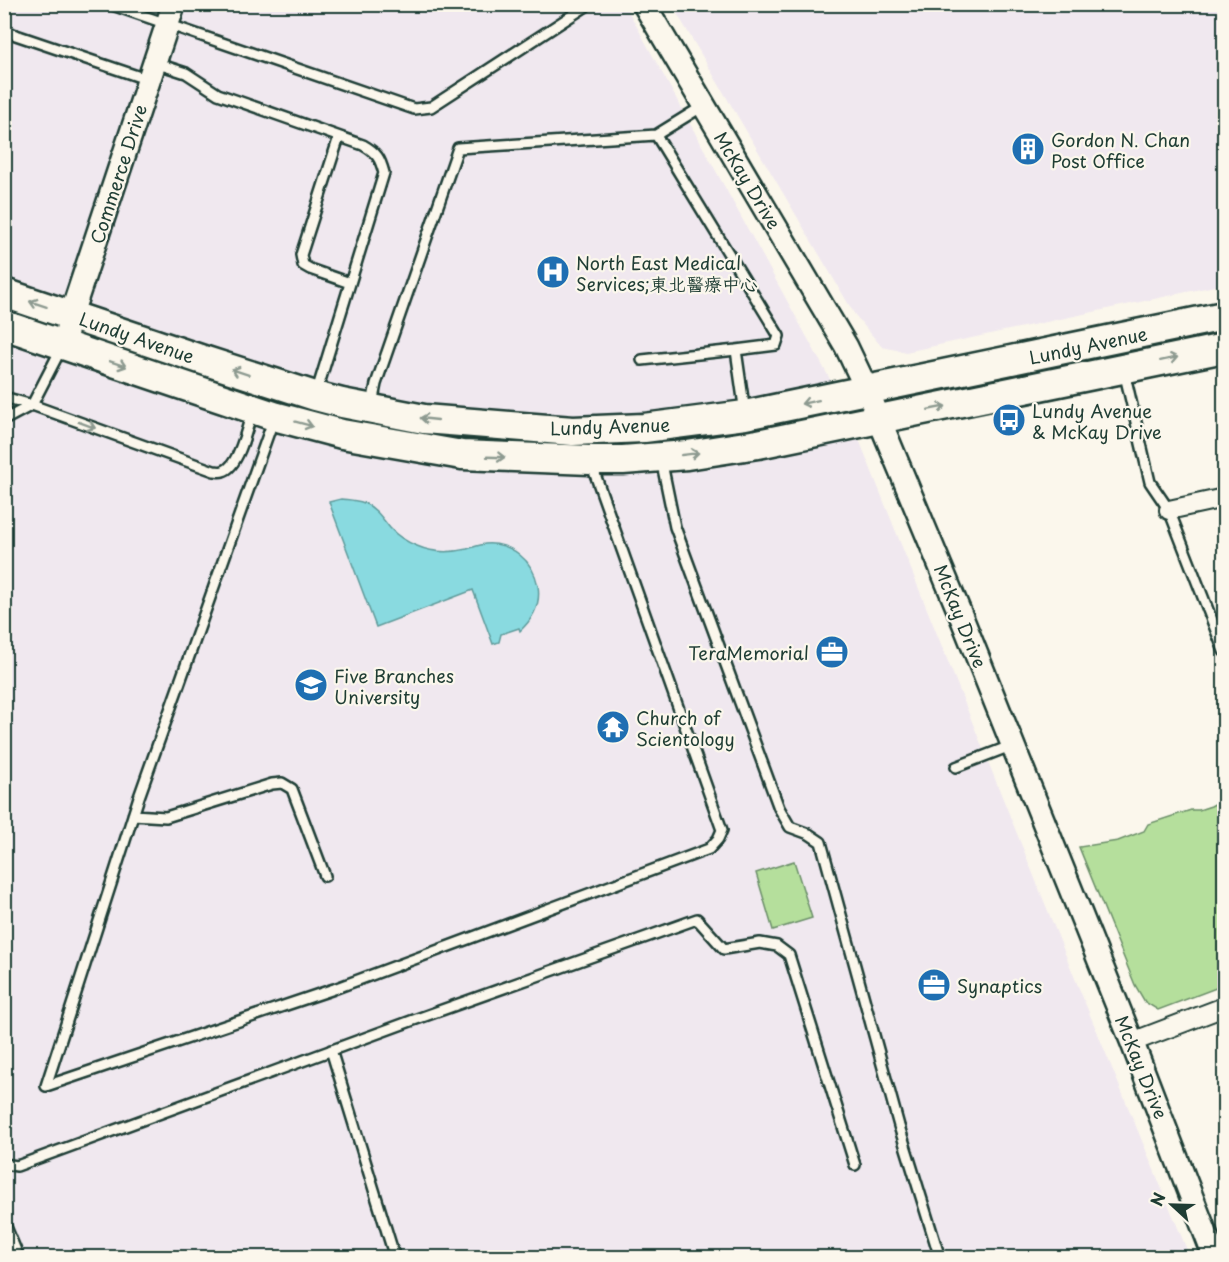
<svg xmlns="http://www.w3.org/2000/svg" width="1229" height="1262" font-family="'Playpen Sans','LXGW WenKai TC',sans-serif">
<rect width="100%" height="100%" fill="#fbf7ec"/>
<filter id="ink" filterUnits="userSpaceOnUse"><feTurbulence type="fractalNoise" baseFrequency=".0167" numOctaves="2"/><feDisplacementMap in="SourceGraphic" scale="12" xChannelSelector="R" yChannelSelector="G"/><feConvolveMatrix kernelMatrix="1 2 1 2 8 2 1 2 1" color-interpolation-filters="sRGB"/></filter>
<g filter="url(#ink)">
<path fill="#f0e8ef" d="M5 5H625L848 412 1076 981 1190 1257 5 1258Z
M672 5H1224V284L906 352 882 347 855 315Z"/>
<path fill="#b5df9c" stroke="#6a8e68" stroke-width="1.5" d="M1224 799V985L1158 1010 1145 1002 1135 985 1079 847 1118 841 1144 831 1148 824 1191 810H1199L1211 806Z
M794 861 812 918 773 930 756 873Z"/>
<path fill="#89dae0" stroke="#5f9b9b" stroke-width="1.5" d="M341 499C349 500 356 500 364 503 376 508 382 518 390 528 397 536 407 542 417 546 433 553 450 553 467 549 473 547 479 545 485 544 511 542 533 560 538 586 541 604 533 619 520 631L519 628 501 634 499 642 493 644 473 590 376 627 329 502Z"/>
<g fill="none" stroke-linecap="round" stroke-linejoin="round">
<g stroke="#1f3d34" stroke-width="14">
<path id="service" d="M109 4 414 109 431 107 585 7 583 4
M4 31 149 80
M155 63 186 73 218 94 363 145C377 153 380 158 384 173L316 394
M703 106 656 135 779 336 776 345 736 350 745 413
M339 137 301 255 303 265 310 269 350 283
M642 360 736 350
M1124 371 1150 482 1169 510 1224 651
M4 397 32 405 214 471C217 471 220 472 223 471 239 467 248 425 252 411
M372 404 376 384 458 148 656 135
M4 420 32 405 62 347
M661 459 675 527 779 808 790 827 809 834 821 842 899 1126 940 1258
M956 767 1013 745
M133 815 166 817 272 784 282 783 292 789 325 876
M331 1050 395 1258
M46 1086 334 989 709 849 718 839 722 830 591 463
M46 1086 139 797 274 418
M4 1164 17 1166 411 1021 697 919 724 949 760 943 777 946 789 955 855 1165
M4 1222 19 1258"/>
</g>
<g stroke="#1f3d34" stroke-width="22">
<path id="minor" d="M1169 510 1224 498
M1132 1042 1224 1007"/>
</g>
<g stroke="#1f3d34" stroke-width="27">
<path id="tertiary" d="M644 4 846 346 867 390 959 611 1132 1042 1215 1258
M63 345 71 315 174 4"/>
</g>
<g stroke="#1f3d34" stroke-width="33">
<path id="primary" d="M4 293 206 361 315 396 342 403 424 419 573 431 644 428 745 415 1224 316
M4 325 274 416 342 434 462 455 590 460H623L687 455 758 444 1224 348"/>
</g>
<use href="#service" stroke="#fbf7ec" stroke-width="9"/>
<use href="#minor" stroke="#fbf7ec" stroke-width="18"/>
<use href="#tertiary" stroke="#fbf7ec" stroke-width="22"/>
<use href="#primary" stroke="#fbf7ec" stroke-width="28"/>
</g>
<defs><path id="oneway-shaft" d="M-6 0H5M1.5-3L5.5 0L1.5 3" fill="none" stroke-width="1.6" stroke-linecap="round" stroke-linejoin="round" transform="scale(1.5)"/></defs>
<g stroke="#8d9a90">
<use href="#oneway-shaft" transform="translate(38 304) rotate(-162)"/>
<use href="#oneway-shaft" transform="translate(1169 359) rotate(-12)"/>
<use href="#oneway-shaft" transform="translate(118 364) rotate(19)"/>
<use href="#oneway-shaft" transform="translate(240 372) rotate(-162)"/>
<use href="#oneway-shaft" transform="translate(810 402) rotate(168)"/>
<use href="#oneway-shaft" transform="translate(937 408) rotate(-11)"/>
<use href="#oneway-shaft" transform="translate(429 419) rotate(-174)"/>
<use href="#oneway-shaft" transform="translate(304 424) rotate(15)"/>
<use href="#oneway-shaft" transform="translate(87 425) rotate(20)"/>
<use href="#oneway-shaft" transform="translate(690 454) rotate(-7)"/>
<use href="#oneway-shaft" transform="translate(496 457) rotate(2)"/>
</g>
</g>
<defs>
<g id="building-disc" transform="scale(1.725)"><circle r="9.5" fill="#1f6fb2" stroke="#fbf7ec"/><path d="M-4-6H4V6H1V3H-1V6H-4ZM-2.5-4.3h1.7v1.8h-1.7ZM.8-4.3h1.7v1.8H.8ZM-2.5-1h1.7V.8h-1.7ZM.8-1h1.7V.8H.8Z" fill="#fff"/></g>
<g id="hospital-disc" transform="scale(1.725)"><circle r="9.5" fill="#1f6fb2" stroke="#fbf7ec"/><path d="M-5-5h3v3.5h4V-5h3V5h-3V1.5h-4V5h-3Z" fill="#fff"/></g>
<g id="bus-disc" transform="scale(1.725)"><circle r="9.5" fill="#1f6fb2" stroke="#fbf7ec"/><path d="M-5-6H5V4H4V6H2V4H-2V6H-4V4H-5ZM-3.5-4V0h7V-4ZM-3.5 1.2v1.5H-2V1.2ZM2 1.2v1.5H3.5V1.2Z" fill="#fff"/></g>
<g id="office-disc" transform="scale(1.725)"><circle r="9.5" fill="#1f6fb2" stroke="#fbf7ec"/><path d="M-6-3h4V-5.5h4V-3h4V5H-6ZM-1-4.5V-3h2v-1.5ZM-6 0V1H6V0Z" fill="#fff"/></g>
<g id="university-disc" transform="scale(1.725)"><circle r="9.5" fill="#1f6fb2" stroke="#fbf7ec"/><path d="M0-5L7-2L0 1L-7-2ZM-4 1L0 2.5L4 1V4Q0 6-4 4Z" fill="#fff"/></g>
<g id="temple-disc" transform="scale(1.725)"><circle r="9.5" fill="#1f6fb2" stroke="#fbf7ec"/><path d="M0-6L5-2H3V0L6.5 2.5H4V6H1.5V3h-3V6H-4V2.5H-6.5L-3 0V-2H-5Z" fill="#fff"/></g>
</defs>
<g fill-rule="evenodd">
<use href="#building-disc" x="1028" y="149"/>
<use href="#hospital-disc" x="553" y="272"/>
<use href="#bus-disc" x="1009" y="420"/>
<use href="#office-disc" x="832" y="652"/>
<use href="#university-disc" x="311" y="685"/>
<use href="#temple-disc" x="613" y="727"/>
<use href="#office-disc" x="934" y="985"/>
</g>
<g text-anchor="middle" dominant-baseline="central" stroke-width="4.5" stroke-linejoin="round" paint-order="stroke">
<g font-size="18" fill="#1f3d34" stroke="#fbf7ec" text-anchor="start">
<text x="1051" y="139">Gordon N. Chan<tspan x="1051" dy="21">Post Office</tspan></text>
<text x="576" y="262">North East Medical<tspan x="576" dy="21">Services;東北醫療中心</tspan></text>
<text x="1032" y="410">Lundy Avenue<tspan x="1032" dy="21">&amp; McKay Drive</tspan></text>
<text x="809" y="652" text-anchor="end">TeraMemorial</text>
<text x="334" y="675">Five Branches<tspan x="334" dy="21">University</tspan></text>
<text x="636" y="717">Church of<tspan x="636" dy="21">Scientology</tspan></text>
<text x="957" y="985">Synaptics</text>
</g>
<g font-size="18" fill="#1f3d34" stroke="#fbf7ec">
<text transform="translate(118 174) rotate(-72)">Commerce Drive</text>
<text transform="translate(748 180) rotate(59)">McKay Drive</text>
<text transform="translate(137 337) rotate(19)">Lundy Avenue</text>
<text transform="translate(1088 345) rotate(-12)">Lundy Avenue</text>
<text transform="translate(610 426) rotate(-2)">Lundy Avenue</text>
<text transform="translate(961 616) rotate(68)">McKay Drive</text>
<text transform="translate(1142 1067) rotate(68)">McKay Drive</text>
</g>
</g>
<rect width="1229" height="1262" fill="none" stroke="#fbf7ec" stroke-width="24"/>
<rect x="12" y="12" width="1205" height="1238" fill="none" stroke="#1f3d34" stroke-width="2" filter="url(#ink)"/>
<g transform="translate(1172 1205) rotate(292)" stroke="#fbf7ec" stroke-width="4.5" paint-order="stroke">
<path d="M0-4.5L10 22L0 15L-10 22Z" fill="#1f3d34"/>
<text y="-9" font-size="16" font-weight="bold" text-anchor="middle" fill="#1f3d34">N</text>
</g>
</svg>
